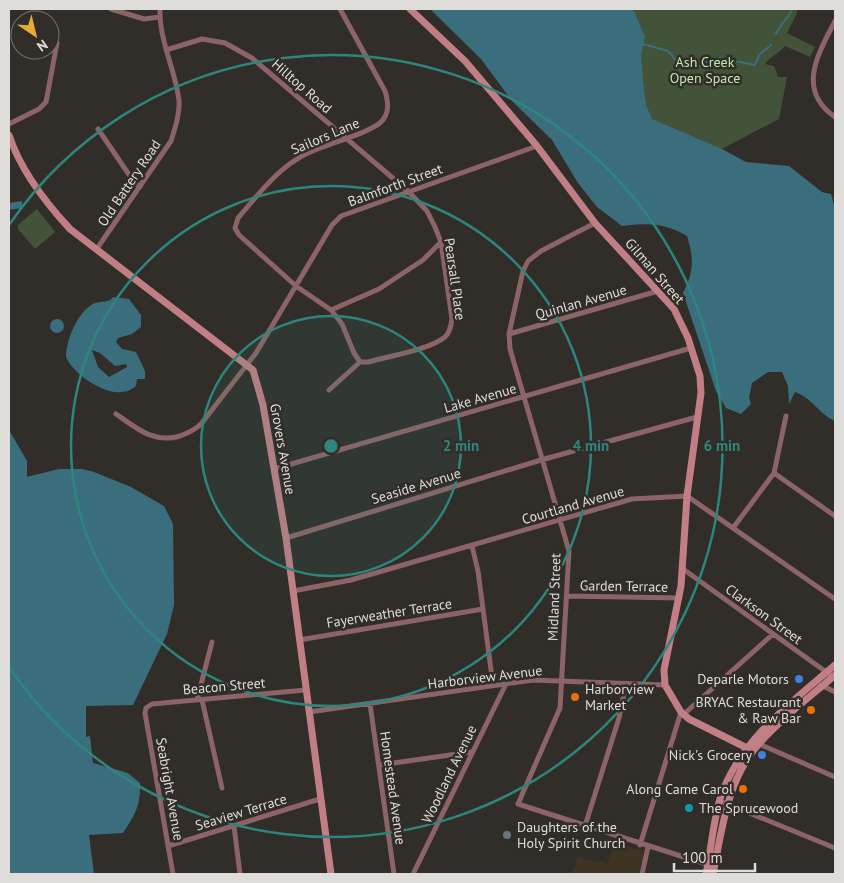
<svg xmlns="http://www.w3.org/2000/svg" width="844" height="883" font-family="'PT Sans',sans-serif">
<rect width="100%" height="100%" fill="#312d29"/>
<path fill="#3f3324" d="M615 839 636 850 644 849 639 874H572L578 857 608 864Z"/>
<path fill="#42533a" d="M631 9H797V13L787 33 815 47 810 57 785 46C779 53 771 56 765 64L774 66 778 77H787L779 119 716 152 648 120 643 107Z
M37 209 55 232 35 249 18 229V225Z"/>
<path fill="#3a6e7d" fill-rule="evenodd" d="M430 9H633L645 37 641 55 643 81 646 105 652 119 724 150 746 162 789 166 822 192 831 194 835 209V421C819 414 811 397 795 392L789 404 788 386 782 372H768L752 383 749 398 751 404 741 414 726 408 716 391 683 293C694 272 694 259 687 236 663 223 649 223 622 226L597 207 578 183 552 140 512 101 481 59Z
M9 198V203L22 201V208L9 210Z
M113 297 129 299 141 315V327L132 334 118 338 116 342 122 349 136 352 145 371V379H137L136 386C132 389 127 392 121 392 104 395 72 373 66 357 66 340 78 310 95 303 102 301 109 303 113 297ZM92 350 100 353 115 366 126 364 127 367 109 377 98 367Z
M50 326a7 7 0 1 1 14 0a7 7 0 1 1-14 0Z
M9 430 27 461V477L59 469H82L94 472 131 487 164 506 173 524 174 605 167 634 133 705 86 706V737L90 736 93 763 128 773 140 783C141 805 135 815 123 833L89 835 94 874H9Z"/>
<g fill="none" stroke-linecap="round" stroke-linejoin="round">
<path stroke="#3a6e7d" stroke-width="2" d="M776 34C780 24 788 20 792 9
M643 44 668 51 683 68 699 65 719 58 755 65 759 55 771 45"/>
<path stroke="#8c6366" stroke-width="5" d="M111 9 144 19 160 17
M835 21C818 54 796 90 835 117
M166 50 202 39 225 43 252 58 408 191 427 211 435 227 441 242 452 319C451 326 450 332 445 337 429 350 389 356 368 362H360L354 353 342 324 331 310 296 286 239 235 235 228 238 218C259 194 278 167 308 153 326 144 371 133 382 121 390 112 388 101 385 91L340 9
M9 124 39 109 46 102 57 43
M98 129 134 182 140 187
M595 223 541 251 528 261 523 271 509 334 510 349 524 397 569 551 560 708 518 804 709 865
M96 250 171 141C175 128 180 114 179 100 175 69 159 40 160 9
M331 310 379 289 423 260 441 242
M509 334 658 291
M329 390 360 362
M116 414C136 428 154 444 180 436 188 433 195 430 201 424L256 353 332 225 341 216 537 146
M274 469 691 348
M774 473 835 516
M733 528 774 473 786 416
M286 538 541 460 697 417
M472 546 478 571 493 685
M683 569 829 674
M293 591 351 580 632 499 687 496 835 599
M567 596 680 598
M299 640 483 609
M821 685 835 692
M197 700 212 642
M202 700 222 788
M370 704 394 874
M309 712 533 680 665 685
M684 714 773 634
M757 743 835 777
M380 765 471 752
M720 801 835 848
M234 826 240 874
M585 826 619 718 626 684
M640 845 681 712
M168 846 320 799
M173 874 145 713 146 708 152 704 305 690
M413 874 506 684
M642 874 648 847"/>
<path stroke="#c17f85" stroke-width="7" d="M410 9 465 61 537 146 595 223 674 309 688 338 700 376 701 393 687 496 681 586 664 670 665 685 681 712 689 719 753 751
M9 135C20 169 45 202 70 229L253 370 263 405 286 538 331 874
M706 874C711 850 713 823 720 799 739 740 790 704 835 665
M713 874C722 830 727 780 758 745 780 719 810 697 835 675"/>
</g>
<circle cx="331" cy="446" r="130" fill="#2e857e" fill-opacity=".12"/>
<g fill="none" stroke="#2e857e" stroke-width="2.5">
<circle cx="331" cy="446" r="130"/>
<circle cx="331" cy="446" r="260"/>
<path d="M9 225A391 391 0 1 1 9 667"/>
</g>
<g fill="#3f7fe0" stroke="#312d29" stroke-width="2">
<circle cx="799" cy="679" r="5"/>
<circle cx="762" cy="755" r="5"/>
</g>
<g fill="#e8710a" stroke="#312d29" stroke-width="2">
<circle cx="575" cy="697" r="5"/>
<circle cx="811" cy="710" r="5"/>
<circle cx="743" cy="789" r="5"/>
</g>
<circle fill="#0f9aa8" stroke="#312d29" stroke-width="2" cx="689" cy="808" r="5"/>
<circle fill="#6b7280" stroke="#312d29" stroke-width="2" cx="507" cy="835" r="5"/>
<g text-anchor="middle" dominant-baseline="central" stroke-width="5" stroke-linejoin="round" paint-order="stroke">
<g font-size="14" fill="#bfe9ad" stroke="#312d29">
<text x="705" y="62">Ash Creek<tspan x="705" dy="16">Open Space</tspan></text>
</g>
<g font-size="14" fill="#dfddda" stroke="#312d29">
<text transform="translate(302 86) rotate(41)">Hilltop Road</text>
<text transform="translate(325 136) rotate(-23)">Sailors Lane</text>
<text transform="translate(129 183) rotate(-56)">Old Battery Road</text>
<text transform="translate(395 185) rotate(-20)">Balmforth Street</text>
<text transform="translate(655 271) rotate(49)">Gilman Street</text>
<text transform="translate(455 279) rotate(82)">Pearsall Place</text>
<text transform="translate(581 302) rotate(-16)">Quinlan Avenue</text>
<text transform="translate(480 398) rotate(-16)">Lake Avenue</text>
<text transform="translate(283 449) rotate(80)">Grovers Avenue</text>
<text transform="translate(416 486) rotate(-17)">Seaside Avenue</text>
<text transform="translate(573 505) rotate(-16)">Courtland Avenue</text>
<text transform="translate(624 586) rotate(1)">Garden Terrace</text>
<text transform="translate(554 597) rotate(-88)">Midland Street</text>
<text transform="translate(389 613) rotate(-9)">Fayerweather Terrace</text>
<text transform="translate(764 614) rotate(36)">Clarkson Street</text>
<text transform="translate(485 677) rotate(-7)">Harborview Avenue</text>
<text transform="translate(224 686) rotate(-5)">Beacon Street</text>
<text transform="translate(449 774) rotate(-64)">Woodland Avenue</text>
<text transform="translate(393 788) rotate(82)">Homestead Avenue</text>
<text transform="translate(170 789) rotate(80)">Seabright Avenue</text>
<text transform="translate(241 812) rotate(-17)">Seaview Terrace</text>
</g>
<g font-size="14" fill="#dfddda" stroke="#312d29" text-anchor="end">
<text x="789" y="679">Deparle Motors</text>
<text x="585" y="689" text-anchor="start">Harborview<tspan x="585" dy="16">Market</tspan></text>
<text x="801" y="702">BRYAC Restaurant<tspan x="801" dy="16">&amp; Raw Bar</tspan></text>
<text x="752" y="755">Nick's Grocery</text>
<text x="733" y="789">Along Came Carol</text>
<text x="699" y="808" text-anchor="start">The Sprucewood</text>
<text x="517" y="827" text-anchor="start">Daughters of the<tspan x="517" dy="16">Holy Spirit Church</tspan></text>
</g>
</g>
<circle cx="331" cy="446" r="8" fill="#2e857e" stroke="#312d29" stroke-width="2.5"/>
<g font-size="15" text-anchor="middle" font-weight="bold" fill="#2e857e" stroke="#312d29" stroke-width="5" stroke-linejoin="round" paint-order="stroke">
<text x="461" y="451">2 min</text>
<text x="591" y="451">4 min</text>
<text x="722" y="451">6 min</text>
</g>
<rect width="844" height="883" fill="none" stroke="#dfddda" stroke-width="20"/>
<g transform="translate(35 35) rotate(145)"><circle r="24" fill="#312d29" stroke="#777370"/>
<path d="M0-4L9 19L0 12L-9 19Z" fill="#e6ac36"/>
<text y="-8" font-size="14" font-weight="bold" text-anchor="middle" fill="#dfddda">N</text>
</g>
<path d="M674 863v8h81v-8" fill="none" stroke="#dfddda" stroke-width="2.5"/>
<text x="682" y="863" font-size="15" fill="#dfddda" stroke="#312d29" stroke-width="4" paint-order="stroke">100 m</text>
</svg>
